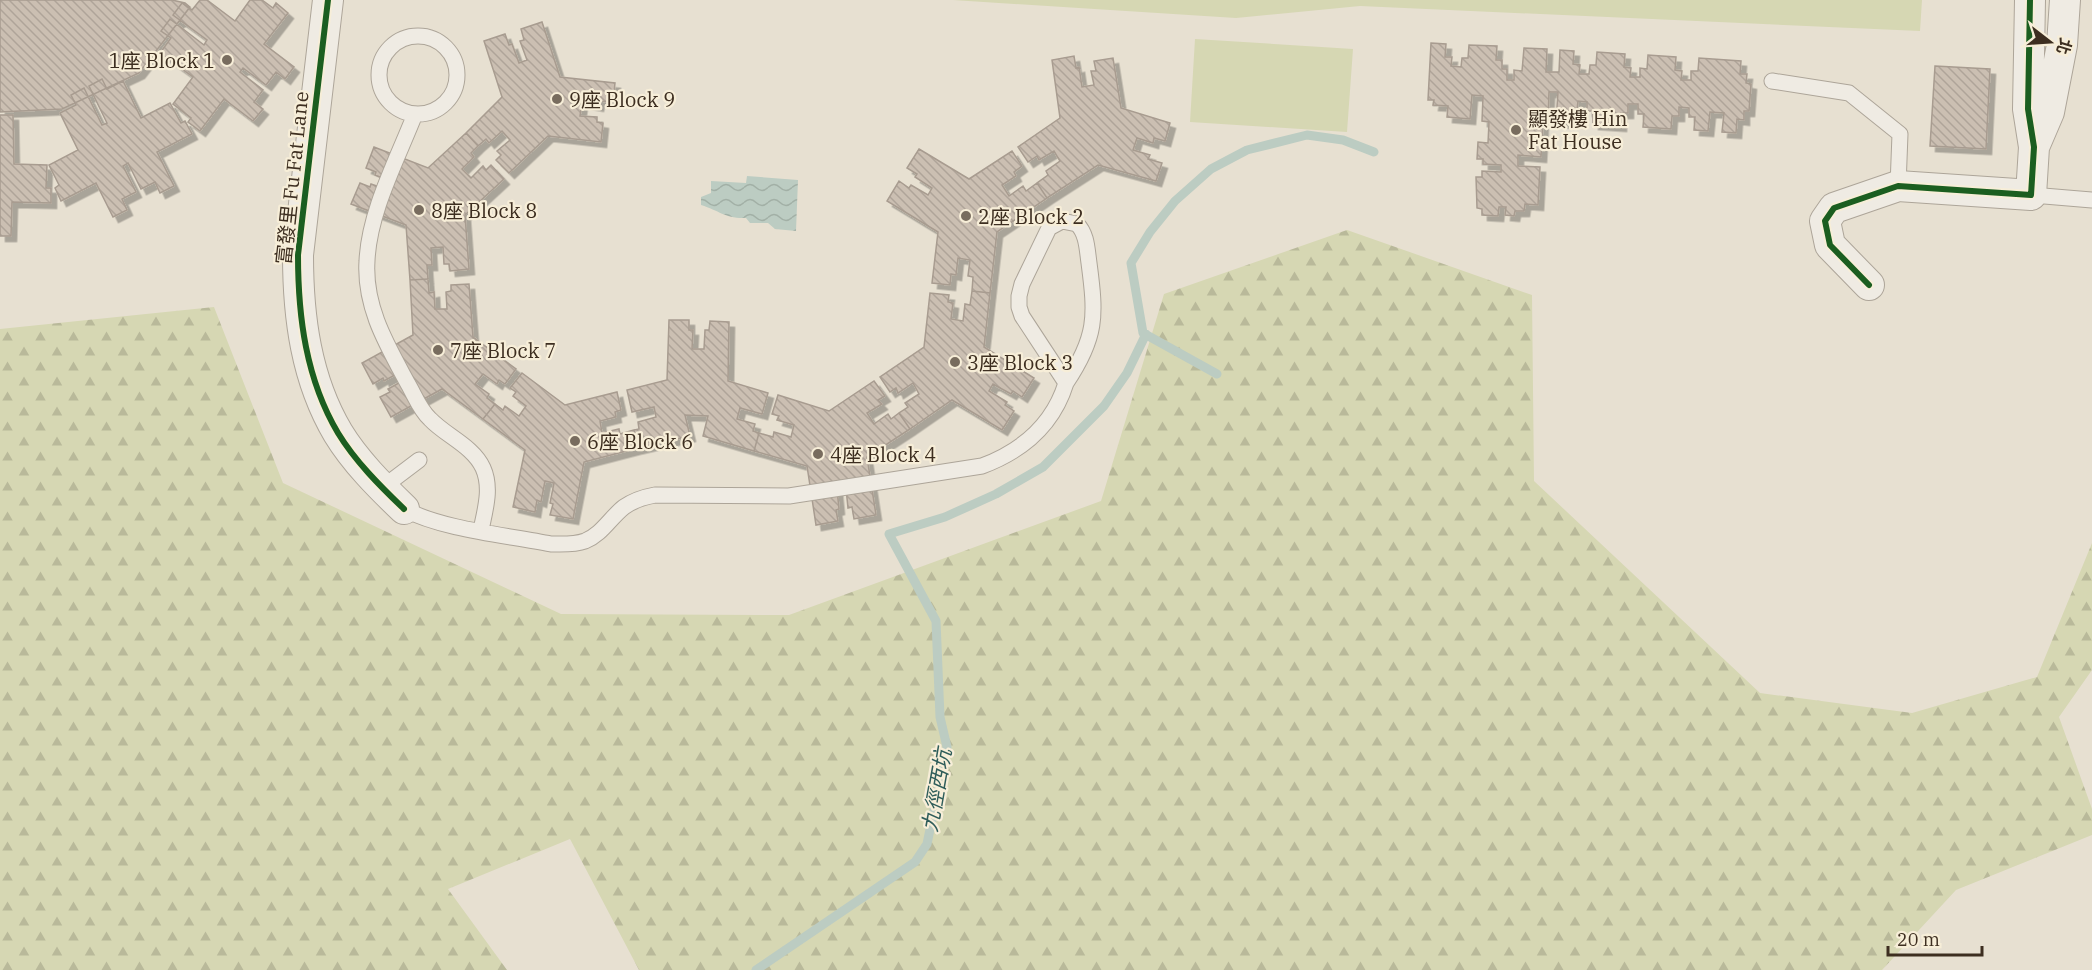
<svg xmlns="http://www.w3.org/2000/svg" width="2092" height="970" font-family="'IBM Plex Serif','Noto Sans TC',serif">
<defs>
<pattern id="forest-firs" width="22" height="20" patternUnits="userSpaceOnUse" patternTransform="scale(1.5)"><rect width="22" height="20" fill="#d6d7b3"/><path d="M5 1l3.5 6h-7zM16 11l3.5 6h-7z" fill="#b9b99a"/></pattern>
<pattern id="water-waves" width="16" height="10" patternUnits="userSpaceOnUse" patternTransform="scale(1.5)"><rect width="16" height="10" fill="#bcccc2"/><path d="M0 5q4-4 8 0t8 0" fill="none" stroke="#a2b0a6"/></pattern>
<pattern id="building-back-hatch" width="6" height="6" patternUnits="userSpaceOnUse" patternTransform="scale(1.5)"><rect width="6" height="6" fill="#cbbfb2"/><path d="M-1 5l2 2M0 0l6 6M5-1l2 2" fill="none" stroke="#afa499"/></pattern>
<filter id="shadow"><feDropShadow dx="5.5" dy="5.5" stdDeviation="0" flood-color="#0004"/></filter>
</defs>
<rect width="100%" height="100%" fill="#e7e0d1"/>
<path fill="url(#forest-firs)" d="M1347 230 1532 295 1534 481 1760 693 1912 713 2037 677 2092 543V670L2059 717 2092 809V835L1956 890 1882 970H639L570 839 448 889 507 970H0V329L214 307 283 483 561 614 789 615 1101 501 1164 294Z"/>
<path fill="#d6d7b3" d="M953 0H1922L1920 31 1360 6 1236 18Z
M1195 39 1353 49 1347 132 1190 122Z"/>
<path fill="url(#water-waves)" d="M747 176 798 180 796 231 775 229 768 223H750L746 218C726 219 720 211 701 205V197L711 193V181L746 183Z"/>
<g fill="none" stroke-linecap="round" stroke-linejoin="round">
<path stroke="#bcccc2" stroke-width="9" d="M1217 374 1143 333 1131 263 1150 232 1175 201 1211 169 1247 150 1307 135 1343 140 1374 152
M756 970 915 862 927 844 947 747 940 717 936 621 889 534 945 517 996 494 1043 467 1104 406 1127 373 1146 334"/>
</g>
<path fill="url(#building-back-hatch)" stroke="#a89c90" stroke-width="1.5" filter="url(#shadow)" d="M0 0H172L185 3 190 7 139 73 62 109 0 112Z
M200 0H207L235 21 250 0H262L273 8 276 3 288 13 264 44 294 67 285 79 276 72 266 85 243 68 240 72 263 90 254 102 263 109 253 121 224 99 200 131 188 122 191 118 173 104 193 77 160 53 171 38 161 31 170 19 204 45 207 40 173 15 182 3 192 10Z
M542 22 560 77 615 83 613 102 599 101 598 106 582 103 580 116 597 117V122L603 123 601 142 548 136 509 173 496 160 501 155 497 151 510 140 502 131 489 143 486 139 478 146 466 133 502 97 484 41 505 34 509 45 512 44 519 63 527 60 520 41 524 40 521 29Z
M1431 43 1446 44 1445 57H1452L1451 66 1461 67 1462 58H1468L1469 45 1497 46 1496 60H1502V69H1507V80H1514V70L1522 71 1524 48 1547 49 1546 72H1559L1560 50 1574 51 1573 64 1580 65 1579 74H1589L1590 65H1596L1597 52 1625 54 1624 67 1631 68 1630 77H1640V68L1647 69 1648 55 1676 57 1675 70 1682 71 1681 80H1691V71H1698L1699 58 1741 61 1740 74H1747L1746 83 1751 84 1749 111H1744V120L1737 119 1736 133 1722 132 1724 113 1710 112 1708 131 1694 130 1695 117H1689V108L1679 107V116H1672L1671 129 1643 127 1644 114H1638V104H1628V113H1621V126L1593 124V111H1587V102L1578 101 1577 110H1570V123L1556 122 1558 92H1549L1548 122H1543L1541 157 1518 155V166L1540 167 1538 205 1525 204 1524 211H1515L1514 216 1505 215 1506 207H1499L1498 216 1482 215V209L1477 208 1476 177H1482V171L1501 172V165L1483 164V159H1477L1478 142 1488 143 1489 122 1482 121 1483 96 1472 95 1470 119 1447 117 1448 106 1433 105 1434 100H1428Z
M1074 56 1076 68 1079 67 1082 87 1094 85 1091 71H1096L1094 61 1113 58 1121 108 1170 123 1165 141 1154 138 1153 143 1137 138 1133 150 1150 155 1148 159 1162 163 1156 181 1098 165 1047 198 1037 183 1048 175 1046 171 1060 161 1054 151 1039 160 1037 156 1028 162 1018 147 1060 118 1052 60Z
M1935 66 1990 69 1986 149 1930 146Z
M102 79 107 89 123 81 141 118 170 103 181 123 185 121 192 134 157 152 174 186 160 193 155 182 141 189 128 163 123 166 136 192 122 199 127 210 113 217 96 183 61 201 55 188 59 185 49 165 78 150 60 113 76 105 71 95 84 88 102 125 107 123 89 86Z
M0 115H13L14 164 47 165 46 188H51V203L12 202 11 236H0Z
M466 133 478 146 471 153 474 157 462 169 471 178 483 166 486 170 491 165 504 179 465 215 469 269 450 271 449 264H444L443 247 431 248 432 265H427L428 279 410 280 406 225 351 204 360 183 370 187 371 184 391 191 394 183 375 175 376 172 366 168 374 147 428 168Z
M919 149 969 179 1012 151 1022 166 1014 172 1016 176 1002 185 1009 196 1023 186 1026 191 1037 183 1047 198 997 232 990 293 972 291 973 277 968 276 970 260 958 258 956 275 951 274 950 285 932 283 938 232 887 201 899 181 909 188 911 185 928 195 932 188 915 177 917 174 907 168Z
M428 279 429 293 434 292 435 309H447L446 292 451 291V285L469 284 473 337 516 369 505 384 499 380 497 384 483 374 475 384 489 394 487 398 495 404 483 419 442 389 391 417 380 397 390 392 388 389 406 379 402 371 384 381 383 378 373 384 362 363 413 335 410 280Z
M972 291 990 293 984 347 1034 378 1022 397 1013 391 1011 394 993 384 989 391 1007 402 1005 405 1014 411 1002 430 952 400 910 429 899 413 908 407 905 403 919 394 913 383 898 393 896 388 890 392 880 377 924 347 930 293 949 295 948 302 953 303 951 319 963 321 965 304 970 305Z
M669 320H689V330H693L692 349H704L705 330H709L710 321 729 322 728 381 768 393 762 414 740 408 737 419 755 424 753 431 759 433 754 451 703 436 708 416 685 415 690 436 638 448 634 430 639 429 638 422 656 417 654 407 632 412 627 390 667 380Z
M522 373 565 405 617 392 621 410 615 412 616 417 600 421 602 433 619 429 620 434 634 430 638 448 584 462 573 519 550 515 553 504 550 503 554 483 545 481 541 502 537 500 535 512 513 507 525 450 483 419 495 404 503 410 505 406 519 416 526 406 513 396 516 392 510 388Z
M874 381 885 396 878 400 882 404 867 413 874 424 888 414 891 419 899 413 910 429 867 457 876 515 854 519 852 507 848 508 846 488 837 489 839 509 836 510 838 521 816 525 807 466 754 451 759 433 773 437 774 432 791 437 794 425 777 420 779 416 772 414 778 395 829 411Z"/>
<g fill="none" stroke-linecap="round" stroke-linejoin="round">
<g stroke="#ada599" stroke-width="17">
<path id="service" d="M379 75a39 39 0 1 1 78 0a39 39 0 1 1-78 0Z
M1772 81 1849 93 1900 134 1898 186
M415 114C397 160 369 212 367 261 364 307 387 345 408 384 415 396 420 410 430 419 446 436 473 446 483 468 492 488 485 510 481 530
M2031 195 2092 200
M1062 221 1077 224C1087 234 1087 249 1089 263 1096 316 1097 337 1066 383L1022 316 1019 307V296L1022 284 1049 228Z
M382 488 419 460
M404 509C444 530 507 535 551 544 563 544 574 545 585 541 602 534 610 518 624 507 634 500 644 497 655 495L789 496 982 466C1022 451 1053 425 1066 383"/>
</g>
<g stroke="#ada599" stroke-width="32">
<path id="minor" d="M328 0 298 255C298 317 306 379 338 433 355 461 380 486 404 509
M2034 147 2049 112 2062 45 2065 0
M1869 285 1830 245 1825 221 1834 208 1898 186 2031 195 2034 147 2028 109 2030 0"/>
</g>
<use href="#service" stroke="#efebe3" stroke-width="15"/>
<use href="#minor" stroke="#efebe3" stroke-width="30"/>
<g stroke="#f7eed8" stroke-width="10">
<path id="cycleway" d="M328 0 298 255C298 317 306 379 338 433 355 461 380 486 404 509
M1869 285 1830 245 1825 221 1834 208 1898 186 2031 195 2034 147 2028 109 2030 0"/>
</g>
<use href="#cycleway" stroke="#1b5e20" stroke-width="6"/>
</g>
<g fill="#786c5e" stroke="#f7eed8" stroke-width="2">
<circle cx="227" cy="60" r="6"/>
<circle cx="557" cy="99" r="6"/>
<circle cx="1516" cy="130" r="6"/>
<circle cx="419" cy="210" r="6"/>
<circle cx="966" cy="216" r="6"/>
<circle cx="438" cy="350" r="6"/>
<circle cx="955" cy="362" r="6"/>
<circle cx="575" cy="441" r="6"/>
<circle cx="818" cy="454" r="6"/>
</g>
<g text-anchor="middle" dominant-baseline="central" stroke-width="4.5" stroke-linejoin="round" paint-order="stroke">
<g font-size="20" fill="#3d2e20" stroke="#f7eed8" text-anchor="start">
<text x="215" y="60" text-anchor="end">1座 Block 1</text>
<text x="569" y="99">9座 Block 9</text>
<text x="1528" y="118">顯發樓 Hin<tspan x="1528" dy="23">Fat House</tspan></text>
<text x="431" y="210">8座 Block 8</text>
<text x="978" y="216">2座 Block 2</text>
<text x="450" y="350">7座 Block 7</text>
<text x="967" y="362">3座 Block 3</text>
<text x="587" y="441">6座 Block 6</text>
<text x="830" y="454">4座 Block 4</text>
</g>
<g font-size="20" fill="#3d2e20" stroke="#f7eed8">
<text transform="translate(292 178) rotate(-84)">富發里 Fu Fat Lane</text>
</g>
<g font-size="21" font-style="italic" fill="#2f5d5a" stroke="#f7eed8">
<text transform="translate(936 790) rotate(-80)">九徑西坑</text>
</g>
</g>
<g transform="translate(2050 42) rotate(107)" stroke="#f7eed8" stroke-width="4.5" paint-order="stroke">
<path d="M0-4.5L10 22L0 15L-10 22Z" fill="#3d2e20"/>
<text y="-9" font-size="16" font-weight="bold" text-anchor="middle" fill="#3d2e20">北</text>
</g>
<path d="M1888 946v9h94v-9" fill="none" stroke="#3d2e20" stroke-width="3"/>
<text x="1897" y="946" font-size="18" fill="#3d2e20" stroke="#f7eed8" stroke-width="4.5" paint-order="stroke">20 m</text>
</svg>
